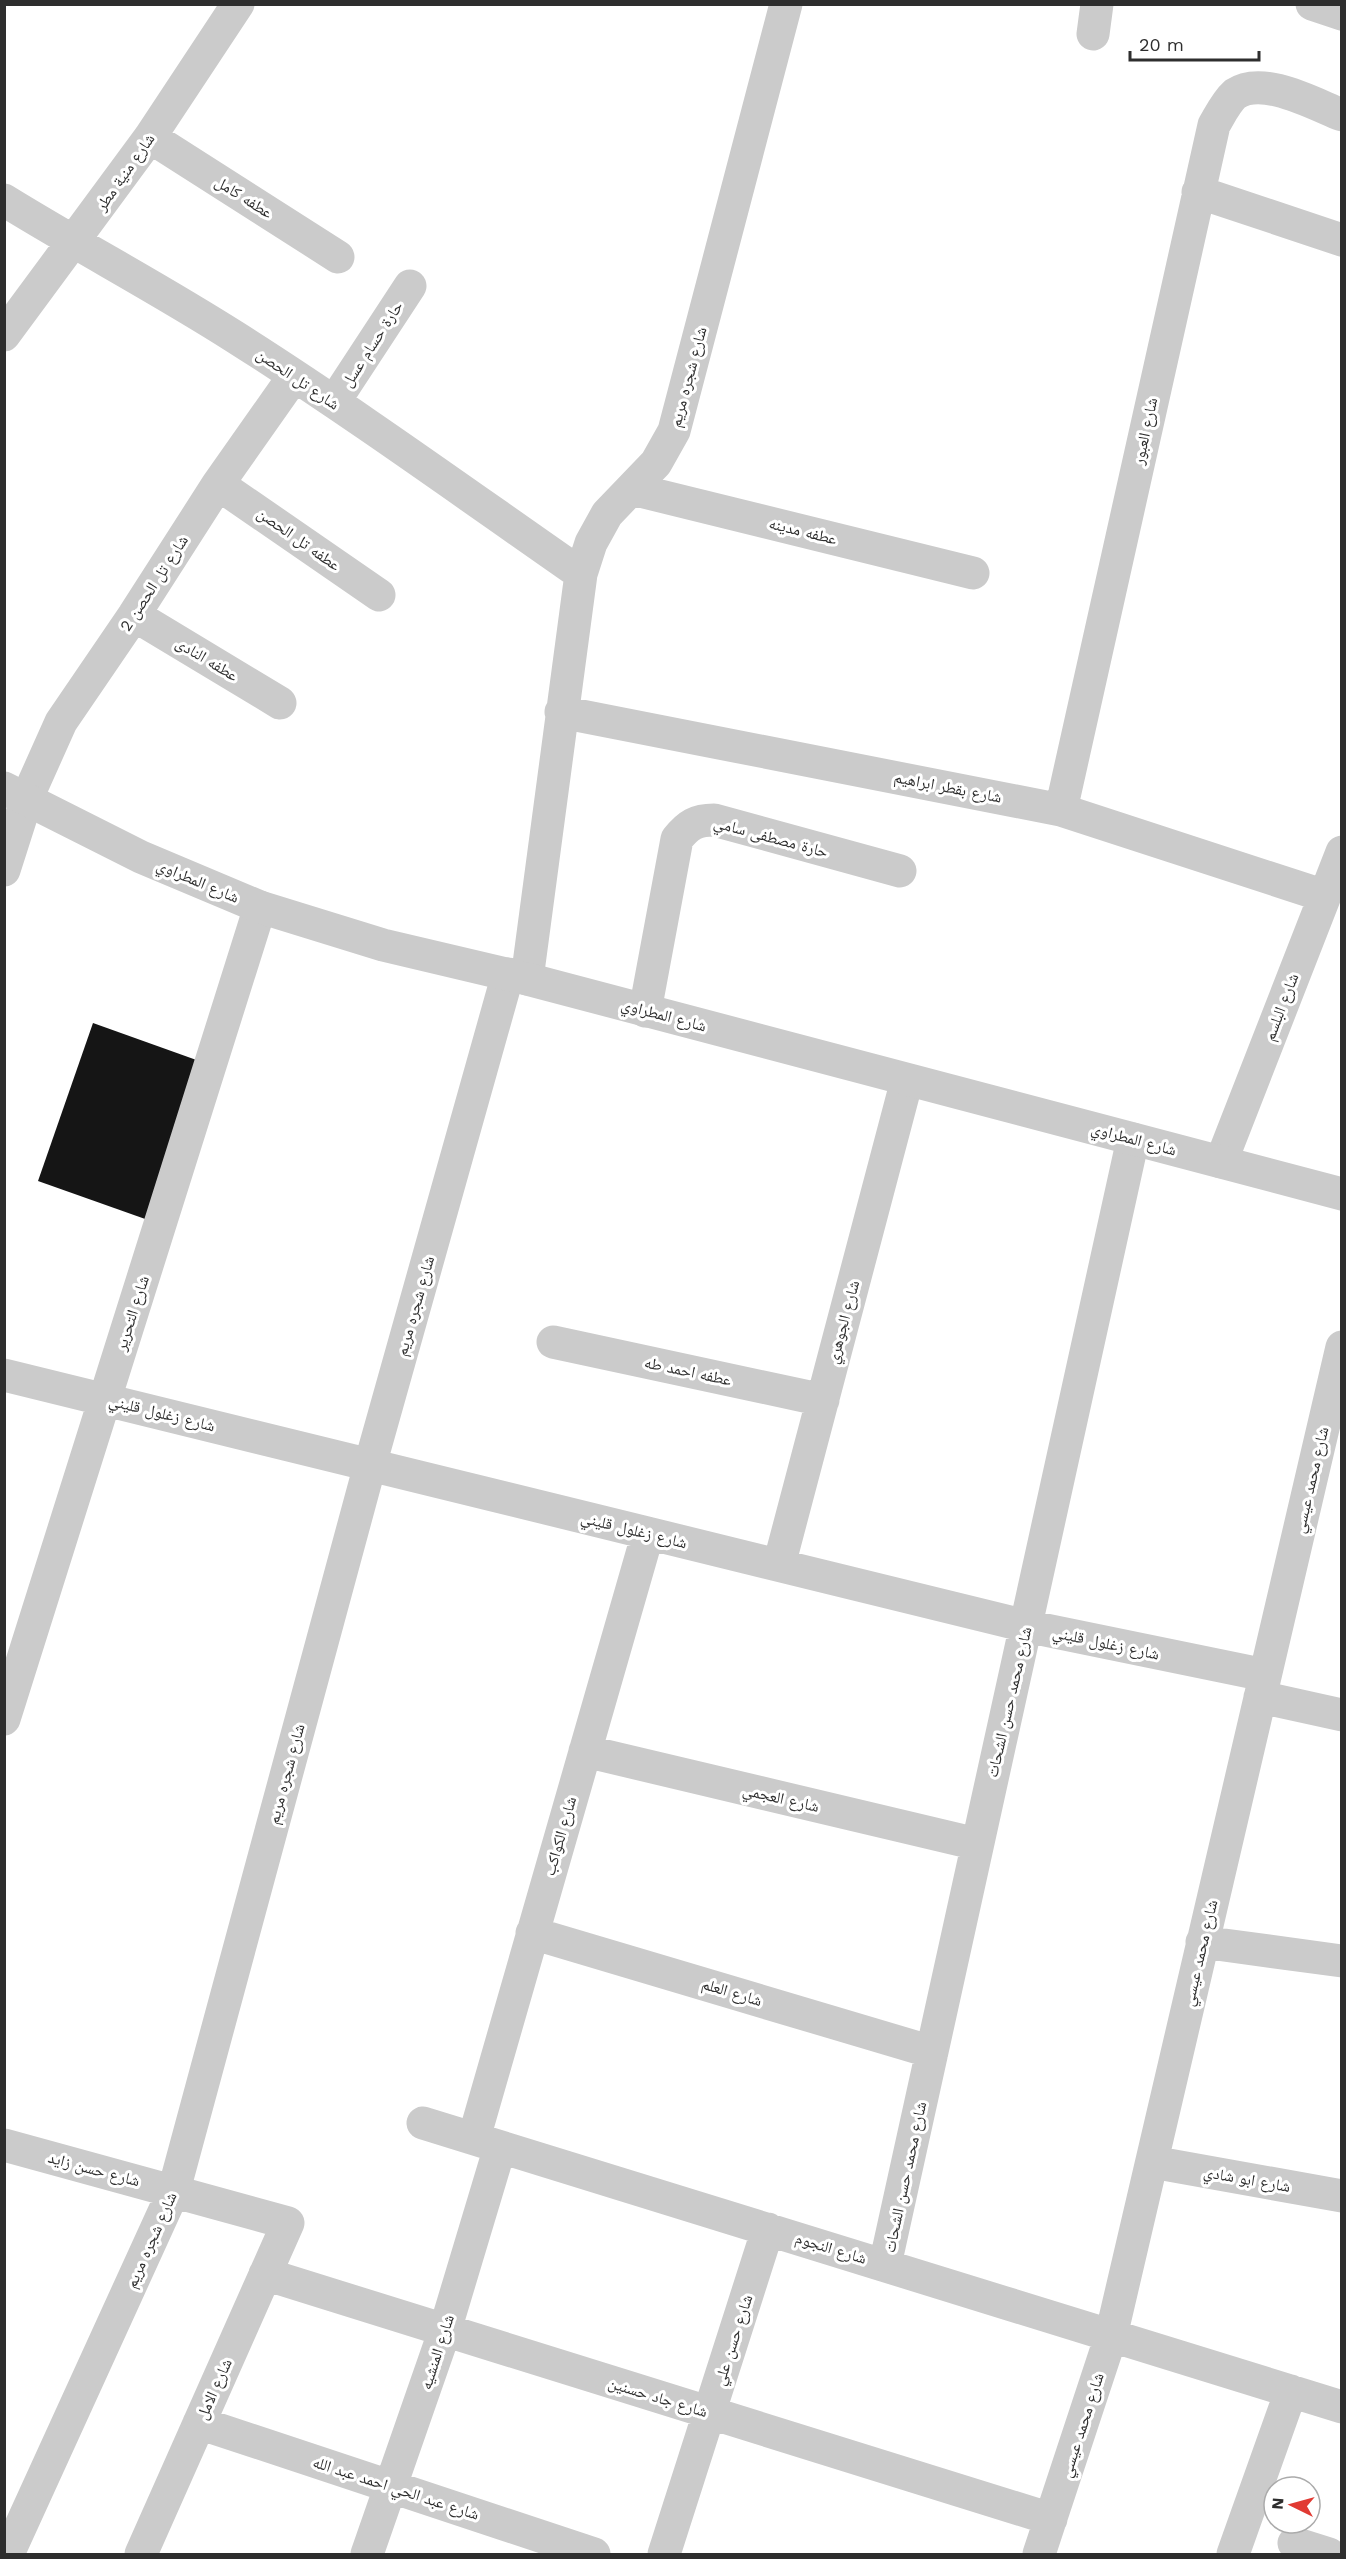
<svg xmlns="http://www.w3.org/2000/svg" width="1346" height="2559" font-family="'Work Sans','Noto Naskh Arabic',sans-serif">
<rect width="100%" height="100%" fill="#fff"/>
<path fill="#151515" d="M93 1023 202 1062 148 1220 38 1181Z"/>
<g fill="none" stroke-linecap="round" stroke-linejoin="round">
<path stroke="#cbcbcb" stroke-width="33" d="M1312 4 1342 14
M1093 34 1097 4
M150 137 338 257
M1198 192 1342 240
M4 200C80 247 160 289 235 337 353 412 466 494 581 574
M4 335 150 137 238 4
M334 402 410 286
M218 484 379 595
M632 489 973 573
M134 615 280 703
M561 712 1061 810 1325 896
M1061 810 1214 125C1220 115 1226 102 1235 94 1263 75 1314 104 1342 115
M4 870 27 798 61 722 134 615 218 484 294 376
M527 979 581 574 591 543 607 514 656 463 674 431 786 4
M645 1011 677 839C688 825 696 820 714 820L900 871
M1221 1162 1342 852
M553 1342 823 1400
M4 1375 1026 1626 1265 1675
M779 1565 907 1080
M1260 1697 1342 1715
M4 1719 260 907
M585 1751 977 1844
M532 1933 932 2052
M1202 1942 1342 1961
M423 2123 1342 2407
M474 2138 648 1533
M4 2145 288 2223 141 2554
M1152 2162 1342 2196
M885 2265 1133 1139
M265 2274 1051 2519
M199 2423 594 2554
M1294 2543 1329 2554
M8 2554 174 2190 370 1465 508 974
M367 2554 445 2330 500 2147
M664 2554 768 2229
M1039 2554 1111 2336 1342 1347
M1233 2554 1291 2391"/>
<path stroke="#cbcbcb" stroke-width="33" d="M4 788 141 857 260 907 383 945 527 979 1342 1194"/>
</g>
<g text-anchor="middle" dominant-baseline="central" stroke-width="6" stroke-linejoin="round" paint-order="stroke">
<g font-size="16" fill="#2e2e2e" stroke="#fff">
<text transform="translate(125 172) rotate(-55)">شارع منية مطر</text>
<text transform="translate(244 197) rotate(32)">عطفه كامل</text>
<text transform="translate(372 344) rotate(-57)">حارة حسام عسل</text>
<text transform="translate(688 377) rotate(-75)">شارع شجره مريم</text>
<text transform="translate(298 379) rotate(34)">شارع تل الحصن</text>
<text transform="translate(1145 431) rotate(-78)">شارع العبور</text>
<text transform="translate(803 531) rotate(14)">عطفه مدينه</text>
<text transform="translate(299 539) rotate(35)">عطفه تل الحصن</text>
<text transform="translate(154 583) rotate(-57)">شارع تل الحصن 2</text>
<text transform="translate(207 659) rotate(31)">عطفه النادى</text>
<text transform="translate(948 787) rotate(11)">شارع بقطر ابراهيم</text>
<text transform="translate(771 837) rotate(15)">حارة مصطفى سامي</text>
<text transform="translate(198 881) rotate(23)">شارع المطراوي</text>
<text transform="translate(1281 1007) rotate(-69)">شارع البلسم</text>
<text transform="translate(664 1015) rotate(15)">شارع المطراوي</text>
<text transform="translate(1134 1139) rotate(15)">شارع المطراوي</text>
<text transform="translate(415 1306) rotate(-74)">شارع شجره مريم</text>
<text transform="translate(132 1313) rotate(-72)">شارع التحرير</text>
<text transform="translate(843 1322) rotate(-75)">شارع الجوهري</text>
<text transform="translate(688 1371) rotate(12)">عطفه احمد طه</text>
<text transform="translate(162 1413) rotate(14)">شارع زغلول قليني</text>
<text transform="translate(1311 1480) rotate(-77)">شارع محمد عيسي</text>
<text transform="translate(634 1530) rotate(14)">شارع زغلول قليني</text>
<text transform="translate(1106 1643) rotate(12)">شارع زغلول قليني</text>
<text transform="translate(1009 1702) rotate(-77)">شارع محمد حسن الشحات</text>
<text transform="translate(286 1774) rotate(-75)">شارع شجره مريم</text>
<text transform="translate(781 1798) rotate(13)">شارع العجمي</text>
<text transform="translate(560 1836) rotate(-74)">شارع الكواكب</text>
<text transform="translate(1200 1953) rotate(-77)">شارع محمد عيسي</text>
<text transform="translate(732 1992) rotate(17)">شارع العلم</text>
<text transform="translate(94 2169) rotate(15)">شارع حسن زايد</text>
<text transform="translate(905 2177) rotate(-78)">شارع محمد حسن الشحات</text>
<text transform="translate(1247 2179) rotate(10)">شارع ابو شادي</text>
<text transform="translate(151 2240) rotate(-66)">شارع شجره مريم</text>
<text transform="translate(831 2248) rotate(17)">شارع النجوم</text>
<text transform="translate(733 2340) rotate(-72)">شارع حسن علي</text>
<text transform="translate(437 2352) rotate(-72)">شارع المنشيه</text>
<text transform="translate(214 2389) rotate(-66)">شارع الامل</text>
<text transform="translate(658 2397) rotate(17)">شارع جاد حسنين</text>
<text transform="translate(1082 2425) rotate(-72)">شارع محمد عيسي</text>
<text transform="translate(396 2488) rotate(18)">شارع عبد الحي احمد عبد الله</text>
</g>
</g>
<rect width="1346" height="2559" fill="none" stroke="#2e2e2e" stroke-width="12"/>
<g transform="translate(1292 2505) rotate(275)"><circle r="28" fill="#ffffff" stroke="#ababab" stroke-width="1.5"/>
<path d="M0-4.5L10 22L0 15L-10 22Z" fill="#e13a33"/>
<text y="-9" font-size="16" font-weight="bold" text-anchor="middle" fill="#2e2e2e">N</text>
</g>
<path d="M1130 51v9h129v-9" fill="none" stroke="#2e2e2e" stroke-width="3"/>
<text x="1139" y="51" font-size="18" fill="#2e2e2e" stroke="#ffffff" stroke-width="4.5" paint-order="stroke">20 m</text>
</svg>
